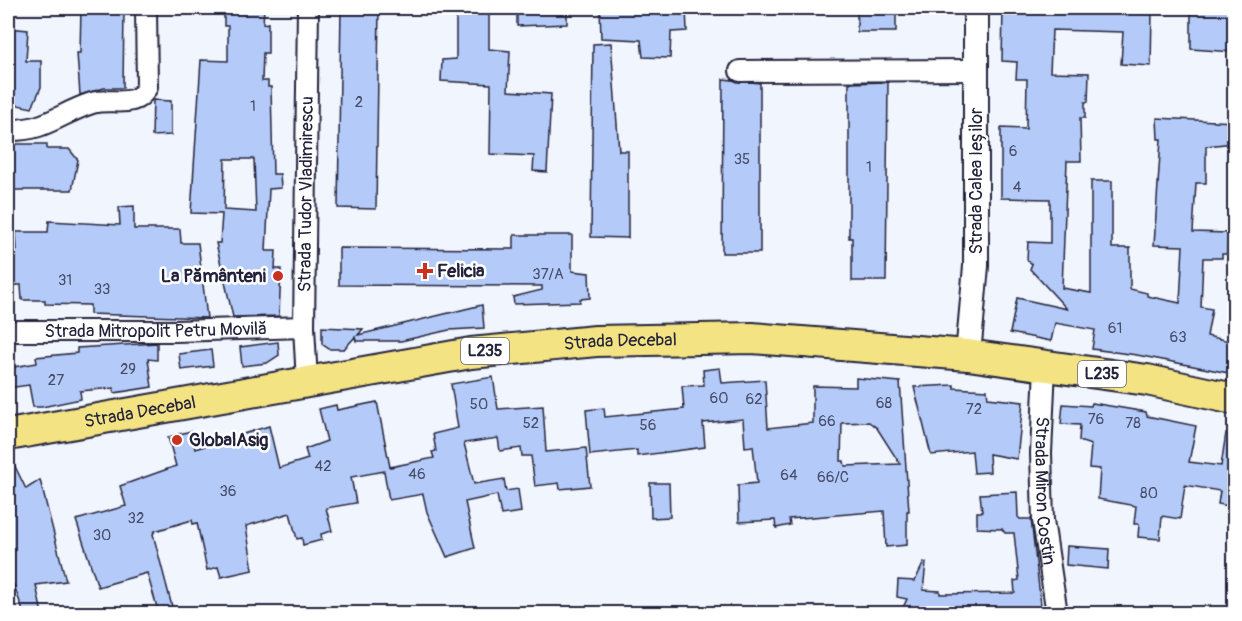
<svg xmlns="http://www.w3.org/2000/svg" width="1242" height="621" font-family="Pangolin,sans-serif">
<rect width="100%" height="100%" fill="#f0f5fe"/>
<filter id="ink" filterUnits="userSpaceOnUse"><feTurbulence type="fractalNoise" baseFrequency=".0167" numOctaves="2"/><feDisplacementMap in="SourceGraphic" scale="12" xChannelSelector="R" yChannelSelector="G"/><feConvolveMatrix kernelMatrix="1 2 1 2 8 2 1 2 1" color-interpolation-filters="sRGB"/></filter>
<g filter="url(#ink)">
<path fill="#b4cbf9" stroke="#22223b" stroke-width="1.5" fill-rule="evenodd" d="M81 8H124L123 88H104L80 95 77 53H80Z
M224 8H264L263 24 268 23V53H263L262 81H268V87H271L273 174H280L281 188 269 189 266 251H276L275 269H281L279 316 233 317 216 243H220L222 214 191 213 201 60 228 61V26H224ZM225 159H254L256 212 224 210Z
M341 8H379L376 209 338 208Z
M456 8H489V49L510 51 508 91 551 94 547 172 533 171 534 156 490 154 491 84 441 81 442 60 456 59Z
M517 8H567V24L517 26Z
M600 8H686L687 31 671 32 670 58 643 57 641 40 601 38Z
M857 8H896V32H857Z
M1003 8H1084L1083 13 1152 11 1151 66 1121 64 1123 32 1052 30 1050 72 1089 73 1088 102H1085V118H1080L1081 161H1067L1062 288 1091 293V181H1112V248H1130V289L1147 293V296L1180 303 1183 246 1154 245 1161 139H1158L1157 118 1234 122V143L1206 146V183H1196L1193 232 1228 233 1227 254H1222V258H1203L1201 307 1212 309 1207 336 1234 342V374L1137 355 1092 349 1095 330 1055 323 1051 341 1010 333 1017 298 1067 309 1030 269 1032 264 1027 260 1028 242 1050 243V199L1001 198V128L1026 129 1027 79H1016L1017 62 1002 61Z
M1191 8H1234V52L1191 49Z
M8 28 28 30 26 61H41V87L32 108 8 103Z
M611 43 619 151H628V238L591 237 593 44Z
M723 79 760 83V253H722Z
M888 82 886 281H852V238H849V83Z
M153 100 171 101V135L152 136Z
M8 144H47V149H69L78 160 72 190H8Z
M134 206V229H180L181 243H198L207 318 90 314V305L45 304V300H22L21 285H10V255L11 250H17L16 232H48L49 221 120 225 119 207Z
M514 235H572V271L589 273 590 298 580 299V302L514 304 513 297 542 290V286L339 285V248L514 249Z
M482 305 484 328 449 330 401 341H356L355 337 344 349H329L322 344V327L363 329 358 335Z
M278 342 279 355 267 363 242 366 240 347Z
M157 343V360L148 359 152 387 114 393V388L80 391 81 399 42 407H33L29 385 8 388V368L37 363 36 357 77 353V348Z
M211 350 213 366 181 370 179 354Z
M720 368 722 383 765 380 768 428 813 423V386L856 387V378L900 382 909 511H907V545L886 547 884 511 789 519 790 525 776 528 775 520 739 522 738 485 757 483 753 446 745 447 743 419 703 423 705 447 637 456V450L590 455 586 410 604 408 605 417 684 409 682 386 704 385 703 370ZM869 422 877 428 900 464 845 466 844 461H841L842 423Z
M493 377 498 409 543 406 546 452 586 448 590 486 560 489 559 483 535 486 531 456H522L521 448 500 451 498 438 464 443 474 484 504 479 506 491 518 489 521 512 501 515 497 495 465 502 475 548 447 557 427 512 423 494 389 500 384 471 351 477 356 503 326 508 332 531 321 534 322 540 303 545 302 538 297 539 290 513 246 526 253 570 221 577 218 567 207 570 197 523 193 524 192 520 155 531 153 534 174 614H159L147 573 98 587 76 520 126 506 120 486 176 466 168 437 191 431 195 449 269 426 279 468 308 459 305 449 327 441 319 409 336 405 337 410 377 402 390 467 434 458 432 452 436 451 433 434 458 428 451 384Z
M954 385V388L987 390 988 398 1023 402 1017 459 989 454 990 472 974 473 972 451 931 455 914 387Z
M1092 403 1146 412 1147 416 1196 426 1189 462 1221 466 1226 433 1234 434V507L1218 504 1220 491 1185 485 1180 519 1162 516 1160 539 1138 537 1139 524H1134L1136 506 1098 499 1100 469 1089 468 1091 445 1079 441 1080 425 1061 424 1063 404 1091 406Z
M8 452 26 489 40 480 66 581 36 585 42 614H24L14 585 8 587Z
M650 483H669L670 517 651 518Z
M1017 492 1018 517 1020 519H1031L1042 614H900L907 599 897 597 898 580 915 581 924 562 926 563 923 590 940 591V594L1015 593 1014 581 1019 580 1014 533H1005L1002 529 977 528V512H982L980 494Z
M1067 546 1109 549 1108 569 1066 565Z"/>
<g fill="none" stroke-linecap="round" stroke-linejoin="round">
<g stroke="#22223b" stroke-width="24">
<g id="minor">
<path d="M740 71 976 70"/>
<path d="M8 130C46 131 58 114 92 103 112 97 136 110 147 87L146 8"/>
<path id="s1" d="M8 331H176L304 327"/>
<path id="s2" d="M1045 367 1041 453 1043 520 1057 614"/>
<path id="s3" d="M307 382 304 327 308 8"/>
</g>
</g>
<g stroke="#22223b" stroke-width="28">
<path id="tertiary" d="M968 355 976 266V8"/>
</g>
<g stroke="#22223b" stroke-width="34">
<g id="primary">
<path id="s4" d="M8 435 471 353 596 341 752 338 968 355 1147 380 1234 399"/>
</g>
</g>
<use href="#minor" stroke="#fff" stroke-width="20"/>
<use href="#tertiary" stroke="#fff" stroke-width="24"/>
<use href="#primary" stroke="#f4e382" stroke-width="30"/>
</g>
</g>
<g fill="#c8321e" stroke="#fff" stroke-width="2">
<path d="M422 262h6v6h6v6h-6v6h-6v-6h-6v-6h6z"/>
<circle cx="278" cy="276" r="6"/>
<circle cx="177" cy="440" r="6"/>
</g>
<g text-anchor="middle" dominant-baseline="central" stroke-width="5" stroke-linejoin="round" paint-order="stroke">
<g font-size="15" fill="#464c6a">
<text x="359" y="102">2</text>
<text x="253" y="106">1</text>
<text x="1013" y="151">6</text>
<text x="742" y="159">35</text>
<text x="869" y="167">1</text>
<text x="1017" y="187">4</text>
<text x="548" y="274">37/A</text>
<text x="65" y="280">31</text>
<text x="102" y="289">33</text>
<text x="1115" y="328">61</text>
<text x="1178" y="337">63</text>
<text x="128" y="369">29</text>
<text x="56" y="380">27</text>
<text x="719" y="398">60</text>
<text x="754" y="399">62</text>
<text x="884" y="403">68</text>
<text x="479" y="404">50</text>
<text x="974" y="409">72</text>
<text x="1096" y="419">76</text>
<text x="827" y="421">66</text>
<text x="531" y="423">52</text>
<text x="1133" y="423">78</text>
<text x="648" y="425">56</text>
<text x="323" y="466">42</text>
<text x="417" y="474">46</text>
<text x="789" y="475">64</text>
<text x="833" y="477">66/C</text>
<text x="228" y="491">36</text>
<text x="1149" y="493">80</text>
<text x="136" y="518">32</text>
<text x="102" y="535">30</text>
</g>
<g fill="#fff" stroke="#646476" stroke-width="1.5">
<rect x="461" y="338" width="48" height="26" rx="4.5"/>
<rect x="1078" y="361" width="48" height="26" rx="4.5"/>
</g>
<g font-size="16" font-weight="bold" fill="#22223b">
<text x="485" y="351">L235</text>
<text x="1102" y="374">L235</text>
</g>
<g font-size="18" fill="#22223b" stroke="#fff">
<text transform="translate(976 181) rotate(-90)">Strada Calea Ieșilor</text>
<text stroke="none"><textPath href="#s3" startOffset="188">Strada Tudor Vladimirescu</textPath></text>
<text stroke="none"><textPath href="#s1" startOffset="148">Strada Mitropolit Petru Movilă</textPath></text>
<text stroke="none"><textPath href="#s4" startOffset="620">Strada Decebal</textPath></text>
<text stroke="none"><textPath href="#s4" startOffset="134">Strada Decebal</textPath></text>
<text stroke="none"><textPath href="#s2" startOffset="124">Strada Miron Costin</textPath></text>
</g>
<g font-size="18" font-weight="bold" fill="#22223b" stroke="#fff" text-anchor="start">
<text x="437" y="271">Felicia</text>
<text x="266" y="276" text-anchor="end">La Pământeni</text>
<text x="189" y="440">GlobalAsig</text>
</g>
</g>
<rect width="1242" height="621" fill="none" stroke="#fff" stroke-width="30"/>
<rect x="15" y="15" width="1212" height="591" fill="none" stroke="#22223b" stroke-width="2" filter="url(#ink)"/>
</svg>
